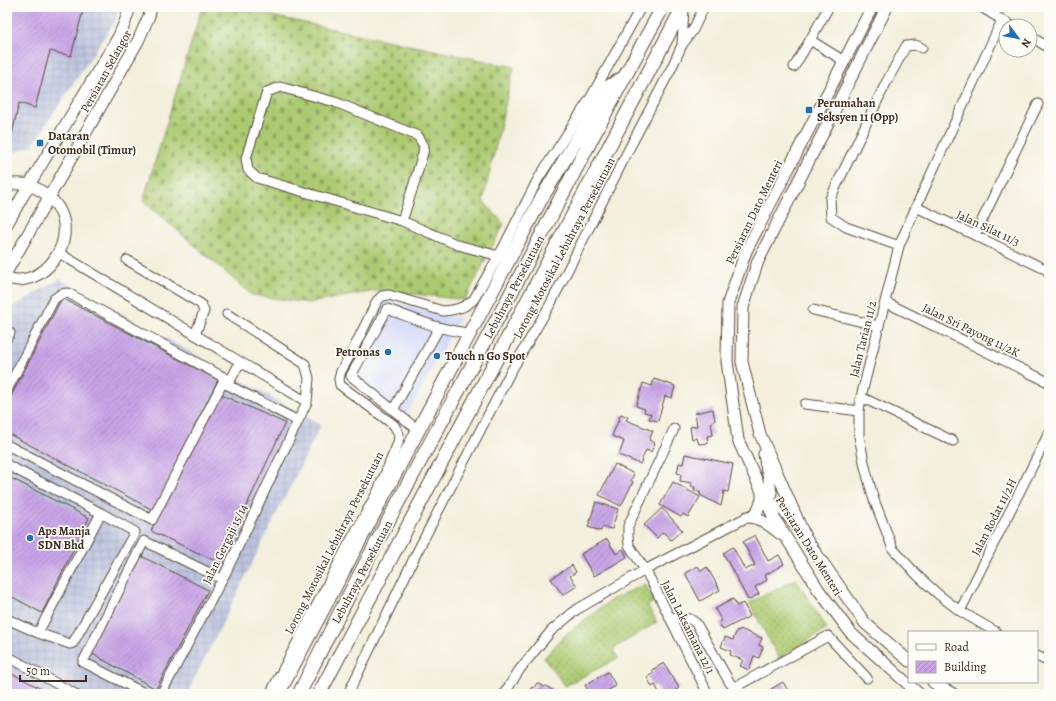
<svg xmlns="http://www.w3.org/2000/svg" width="1056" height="701" font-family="Alegreya,serif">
<defs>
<pattern id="industrial-grid" width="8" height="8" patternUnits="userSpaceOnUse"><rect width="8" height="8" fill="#bcc3de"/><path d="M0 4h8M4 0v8" fill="none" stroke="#a2a8be"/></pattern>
<pattern id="grass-dots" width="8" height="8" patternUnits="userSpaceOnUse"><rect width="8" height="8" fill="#acca71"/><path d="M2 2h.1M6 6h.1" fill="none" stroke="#8da45c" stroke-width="1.8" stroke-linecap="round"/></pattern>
<pattern id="cemetery-stones" width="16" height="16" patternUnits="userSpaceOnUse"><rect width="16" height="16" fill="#acca71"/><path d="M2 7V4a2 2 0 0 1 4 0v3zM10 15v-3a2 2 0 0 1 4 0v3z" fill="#8da45c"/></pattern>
<pattern id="building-hatch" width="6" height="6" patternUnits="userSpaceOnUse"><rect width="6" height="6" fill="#c8a4e7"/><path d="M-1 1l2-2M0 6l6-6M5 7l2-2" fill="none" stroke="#a486bb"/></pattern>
</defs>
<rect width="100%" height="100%" fill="#fdfcf7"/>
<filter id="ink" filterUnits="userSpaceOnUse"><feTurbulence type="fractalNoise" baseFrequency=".025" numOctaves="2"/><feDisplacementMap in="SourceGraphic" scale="8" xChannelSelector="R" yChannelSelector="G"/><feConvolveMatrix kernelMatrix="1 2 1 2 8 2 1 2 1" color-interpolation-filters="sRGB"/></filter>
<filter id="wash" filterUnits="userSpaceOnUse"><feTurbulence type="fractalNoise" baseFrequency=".012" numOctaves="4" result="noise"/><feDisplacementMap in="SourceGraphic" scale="16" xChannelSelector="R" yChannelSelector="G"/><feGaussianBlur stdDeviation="0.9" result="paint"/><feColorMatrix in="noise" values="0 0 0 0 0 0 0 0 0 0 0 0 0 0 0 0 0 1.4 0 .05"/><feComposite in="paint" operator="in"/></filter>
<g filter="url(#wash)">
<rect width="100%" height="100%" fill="#f3efdc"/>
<path fill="#d3d9f9" d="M384 301H391L441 314 460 318 401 426 346 381 344 374 376 311Z"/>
<path fill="url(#industrial-grid)" d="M7 7H119L115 21 32 146 7 155Z
M60 279 321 425 187 694H7V310Z"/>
<path fill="url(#grass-dots)" stroke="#747a48" d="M796 579 827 629 779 658 749 603Z
M645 584 654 601 648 606 657 622 613 649 618 658 565 686 544 658 552 649 568 632 611 600Z"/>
<path fill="url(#cemetery-stones)" stroke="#747a48" d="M202 7H229L514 67 483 201 504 224 465 300 381 290 308 303 252 295 143 201Z"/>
<g id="blocks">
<path fill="url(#building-hatch)" d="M7 7H84L71 56 50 51 35 108 19 103 12 134 7 133Z
M84 7H97L96 11Z
M62 298 218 380 153 510 7 433V404Z
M654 379 675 386 672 398 665 396 658 421 649 419 651 414 644 412 645 409 636 406 643 383 652 386Z
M219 394 285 423 220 563 151 531Z
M713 409 715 421 711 422 713 435 707 436 708 443 699 444 697 438 692 439 690 427 697 426 695 413Z
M621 414 628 417 626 420 653 431 649 440 655 443 651 452 646 450 640 464 619 455 624 441 612 436Z
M685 454 733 464 728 492 724 491 721 506 700 495V492L694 491 695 487H691L692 483 680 481 681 474 677 473 679 463 683 464Z
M615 464 634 474 631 480 633 482 621 506 599 495Z
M7 476 89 518 42 613 7 594Z
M673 482 700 497 688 517 683 514 681 517 660 505Z
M596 502 618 509 612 529 602 527 601 531 588 527Z
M662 508 682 530 671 540 663 532 657 538 644 525Z
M755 535 768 561 779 555 784 564 765 575 767 580 755 587 759 594 748 600 723 553 733 547 745 570 755 565 743 542Z
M607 539 616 554 623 549 627 557 594 576 581 554Z
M141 556 208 590 156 689 89 652Z
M572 565 576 572 570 576 577 586 563 595 551 579Z
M698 566 701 571 707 567 720 590 700 601 685 573Z
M733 599 737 606 743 603 750 616 723 630 719 623 722 621 715 609Z
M740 629 762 638 759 645 763 647 759 658 754 656 749 670 740 666 743 660 730 655 731 651 721 647 725 637 733 640 737 630 739 631Z
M664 663 679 688 669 694H660L655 685 652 687 647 677 654 673 652 670Z
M7 671 51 694H7Z
M608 672 616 686 601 694H590L585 685Z
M783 682 790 694H774L771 689Z
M537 683 544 687 546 686 554 691 552 694H527L532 687 534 688Z"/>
</g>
</g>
<g filter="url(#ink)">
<use href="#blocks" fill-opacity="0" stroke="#57483a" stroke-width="1"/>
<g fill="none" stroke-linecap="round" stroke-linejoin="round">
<g stroke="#57483a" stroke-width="11">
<path id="minor" d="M981 7 1012 26
M1030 36 1049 48
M810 40 827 10
M682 45 684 8
M794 67 810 40 844 61
M916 207 1049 271
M402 221 413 187 423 153 424 146 418 136 335 102 280 87 267 92 246 158 248 170 257 178 402 221 458 245 499 256 503 258
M975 235 1038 104
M899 246 846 227 831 217 830 199 867 122 886 83 906 46 915 45 922 48
M59 253 307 402 226 572 161 694
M127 260 201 304 204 311 195 335
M885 302 1046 381
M813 310 879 326
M227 314 305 364 309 378 307 402
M7 338 10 333
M240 362 228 385 298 421
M7 390 54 299 61 294 68 293 225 378 152 520 7 445
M861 397 953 441
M805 404 859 411
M393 410 439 328
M674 429 628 526V536L629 545 645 570 654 586 708 694
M418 430 351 376 387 309C415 319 439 330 469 333
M7 465 101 513 135 532 73 643 70 644 38 633 7 619
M960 611 1049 433
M669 617 690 619 696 623 730 683 733 686H737L828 636 867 678
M996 632 960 611 939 595 919 577 893 549 873 497 865 467 859 436V411L861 397 899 246 916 207 1002 20
M38 633 101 513
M7 656 75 694
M1037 656 1049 662
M146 694 83 662 144 541 222 579
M270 694 347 547 377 493 398 443 399 434 394 425 340 385 339 379 341 371 352 352 377 301 382 296 389 295 443 311C455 310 465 308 474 299L503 248 538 179 591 97 641 7
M348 694 416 554 510 373 551 303 630 147 672 67 682 45 693 30 704 7
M504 694 520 669 551 631 576 610 645 570 753 514"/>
</g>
<g stroke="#57483a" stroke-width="13">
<path id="major" d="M872 7 746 251 728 303 727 361 738 440 774 518 818 589 851 633 919 694
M887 7 758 261 743 307 742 362 760 434 806 539 865 623 909 661
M7 185C32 179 60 198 64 224 67 250 47 278 19 280 15 280 11 279 7 278
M7 224 29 185 119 36 125 22 130 7
M7 271 138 41 149 16 151 7
M764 454 767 471 769 479 771 492 769 506
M769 506H776L785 512 797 527
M757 512 762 500V492
M747 517C761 517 771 527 782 535
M933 682 937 685 953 694"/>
</g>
<g stroke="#57483a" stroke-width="15">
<path id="highway" d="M278 694 540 201 608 87 623 78
M299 694C362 566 432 440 500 314 554 212 606 108 663 7
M319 694 683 7"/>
</g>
<use href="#minor" stroke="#fff" stroke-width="9"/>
<use href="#major" stroke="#fff" stroke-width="11"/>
<use href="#highway" stroke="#fff" stroke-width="13"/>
</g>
</g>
<g fill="#1f6fb2" stroke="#fdfcf7" stroke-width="1.5">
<rect x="805" y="106" width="8" height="8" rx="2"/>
<rect x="36" y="139" width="8" height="8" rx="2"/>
<circle cx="388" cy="352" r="4"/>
<circle cx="437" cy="356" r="4"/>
<circle cx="30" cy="538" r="4"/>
</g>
<g text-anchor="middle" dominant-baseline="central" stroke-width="3.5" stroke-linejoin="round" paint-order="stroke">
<g font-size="12" fill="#3b2a1e" stroke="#fdfcf7">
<text transform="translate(106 71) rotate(-61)">Persiaran Selangor</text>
<text transform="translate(754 212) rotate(-64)">Persiaran Dato Menteri</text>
<text transform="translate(988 228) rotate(25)">Jalan Silat 11/3</text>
<text transform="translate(564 248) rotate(-62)">Lorong Motosikal Lebuhraya Persekutuan</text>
<text transform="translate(514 287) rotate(-62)">Lebuhraya Persekutuan</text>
<text transform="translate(971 330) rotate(26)">Jalan Sri Payong 11/2K</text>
<text transform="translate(863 339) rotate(-76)">Jalan Tarian 11/2</text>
<text transform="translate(994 517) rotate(-63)">Jalan Rodat 11/2H</text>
<text transform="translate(334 543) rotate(-63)">Lorong Motosikal Lebuhraya Persekutuan</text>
<text transform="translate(225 544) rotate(-64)">Jalan Gergaji 15/14</text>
<text transform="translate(809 546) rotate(58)">Persiaran Dato Menteri</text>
<text transform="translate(362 572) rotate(-62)">Lebuhraya Persekutuan</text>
<text transform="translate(688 627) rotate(63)">Jalan Laksamana 12/1</text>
</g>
<g font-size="12" font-weight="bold" fill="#3b2a1e" stroke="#fdfcf7" text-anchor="start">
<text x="817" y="103">Perumahan<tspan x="817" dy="14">Seksyen 11 (Opp)</tspan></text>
<text x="48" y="136">Dataran<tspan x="48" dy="14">Otomobil (Timur)</tspan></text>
<text x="380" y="352" text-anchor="end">Petronas</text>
<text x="445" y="356">Touch n Go Spot</text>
<text x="38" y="531">Aps Manja<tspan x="38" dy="14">SDN Bhd</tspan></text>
</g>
</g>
<rect width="1056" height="701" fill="none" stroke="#fdfcf7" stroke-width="24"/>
<rect x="908" y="631" width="130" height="52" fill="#fdfcf7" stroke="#afa8a0"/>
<rect x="916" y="644" width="20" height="6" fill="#ffffff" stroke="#afa8a0"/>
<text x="944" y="651" font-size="12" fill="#3b2a1e">Road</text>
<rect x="916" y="661" width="20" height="12" fill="url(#building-hatch)" stroke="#afa8a0"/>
<text x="944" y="671" font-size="12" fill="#3b2a1e">Building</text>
<g transform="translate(1018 38) rotate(122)"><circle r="19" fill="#fdfcf7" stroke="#afa8a0"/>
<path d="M0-3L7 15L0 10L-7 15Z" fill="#1f6fb2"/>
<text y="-6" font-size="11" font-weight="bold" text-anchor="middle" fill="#3b2a1e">N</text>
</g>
<path d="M20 675v6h66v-6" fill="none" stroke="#3b2a1e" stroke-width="2"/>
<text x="26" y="675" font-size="12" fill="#3b2a1e" stroke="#fdfcf7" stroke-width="3" paint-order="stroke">50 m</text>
</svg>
